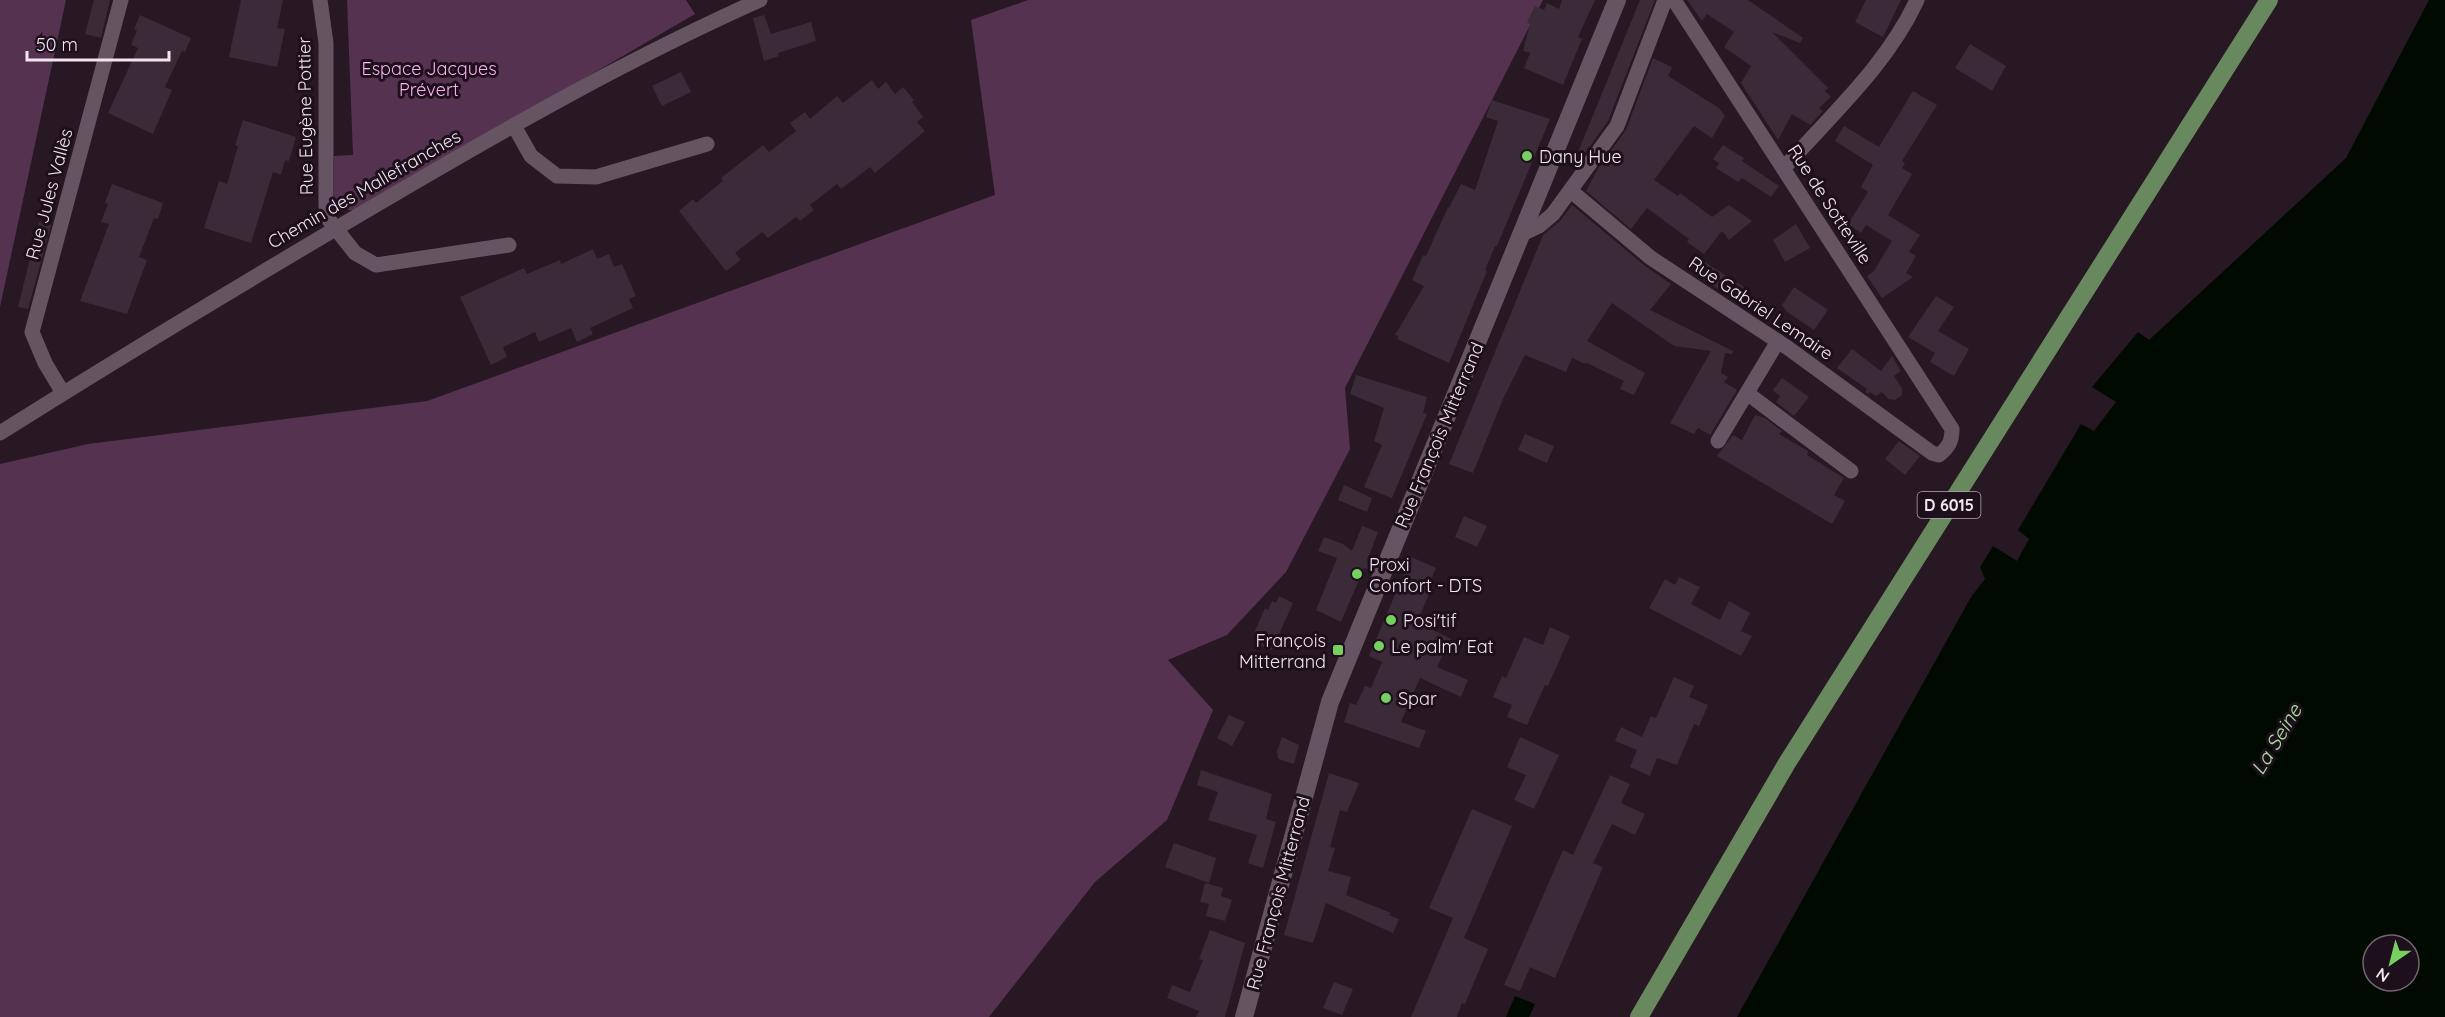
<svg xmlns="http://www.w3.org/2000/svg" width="2445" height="1017" font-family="Quicksand,sans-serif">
<rect width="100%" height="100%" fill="#271824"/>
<path fill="#553250" d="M0 0H66L0 307Z
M347 0H686L695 14 359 210H348L339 207 334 195V156L353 155Z
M1028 0H1543L1345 388 1350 449 1286 572 1227 635 1168 660 1213 710 1167 820 1095 882 989 1017H0V464L88 444 427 401 995 195 971 20Z"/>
<path fill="#000a00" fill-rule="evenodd" d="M2429 0H2445V1017H1737L1971 597 1985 579 1980 567 1993 546 2017 561 2029 539 2018 530 2081 424 2094 431 2116 402 2092 387 2138 332 2149 340 2346 158ZM2373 945H2409V981H2373Z
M1515 996 1535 1004 1529 1017H1506Z"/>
<path fill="#3b2b38" d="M94 0H110L101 38 85 34Z
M241 0H283L277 28 285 29 277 67 229 57Z
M1562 0H1595L1578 37 1582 39 1563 85 1524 68 1530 53 1523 51 1530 24 1527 22 1535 6 1544 10 1547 3 1559 9Z
M1640 0H1655L1608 121 1581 159 1576 157Z
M1687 0H1748L1803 38 1800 43 1772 32 1828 88 1825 91 1831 97 1819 108 1823 111 1810 125 1792 114 1778 140 1741 83 1751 66 1724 47 1734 32 1707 14 1702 21Z
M1866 0H1901L1883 37 1855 22Z
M140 15 191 38 185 52 182 51 165 87 172 90 153 134 108 113 138 48 131 45 137 30 134 29Z
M764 15 771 34 811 22 816 41 778 53 779 56 764 61 753 18Z
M1970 44 2006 66 1992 91 1955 68Z
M1653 58 1672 67 1668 76 1719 108 1725 116 1712 138 1694 126 1654 180 1678 196 1680 193 1712 217 1729 205 1752 221 1729 240 1722 231 1704 254 1687 242 1689 239 1647 208 1631 229 1586 191 1599 167 1626 130Z
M681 72 691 92 662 106 652 86Z
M872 80 878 89 886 82 895 94 903 87 914 100 912 102 923 117 917 122 925 131 875 173 870 167 841 189 837 184 810 205 814 210 800 221 796 217 768 238 762 232 735 253 741 260 726 271 679 211 693 199 696 203 723 181 721 178 763 145 769 152 796 131 790 123 805 112 810 119 837 96 843 103Z
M1913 91 1937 105 1902 161 1905 163 1902 168 1912 174 1888 215 1920 235 1909 252 1916 256 1906 273 1913 277 1882 298 1867 276 1874 271 1892 241 1866 225 1861 233 1848 224 1868 192 1861 187 1873 165 1835 141 1844 126 1879 147Z
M1492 100 1550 119 1497 246H1495L1485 270 1487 271 1449 363 1397 339 1399 336 1395 335 1424 286 1412 280 1423 255 1426 256 1448 207 1449 208 1461 184 1475 190 1498 121 1486 117Z
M243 120 296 137 289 161 285 160 281 175 273 172 251 243 204 228 219 181 227 184 238 146 235 145Z
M1723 145 1744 158 1742 161 1779 186 1771 197 1742 178 1738 182 1716 168 1719 163 1713 159Z
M112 184 163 203 158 219 154 218 139 257 147 260 127 314 80 301 109 224 101 222 108 204 105 203Z
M1572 205 1645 266 1671 284 1650 310 1733 351 1732 354 1725 353 1721 373 1728 377 1724 382 1737 390 1710 435 1698 428 1694 434 1670 423 1711 351 1674 346 1612 303 1587 341 1645 373 1634 395 1620 389 1624 381 1585 362V364L1572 358 1566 372 1525 355 1503 399 1473 473 1449 464 1543 235 1560 221Z
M39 222 51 225 28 309 18 307Z
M1796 224 1810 248 1785 262 1773 240Z
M593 249 597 259 609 254 614 267 622 264 636 296 629 299 633 308 590 328 593 334 577 342 571 328 539 342 535 332 503 347 507 357 491 365 460 297 524 268 527 274 560 260 561 264Z
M1695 256 1744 287 1736 300 1693 273Z
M1794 287 1828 310 1814 330 1786 311 1782 305Z
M1936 296 1954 307 1938 331 1969 349 1954 376 1930 362 1935 353 1908 337Z
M1852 349 1881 371 1892 356 1901 371 1894 376 1902 388V395L1895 400 1888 399 1882 392 1876 396 1870 392 1868 394 1865 392 1867 389 1837 368Z
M1356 375 1427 397 1423 413 1427 414 1392 498 1364 487 1382 445 1374 441 1384 408 1350 394Z
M1782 378 1809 397 1794 416 1776 402 1780 396 1773 390Z
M1755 415 1765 418 1782 431 1779 434 1808 451 1807 455 1844 478 1834 495 1845 501 1832 524 1717 456 1733 435 1742 440Z
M1525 434 1554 446 1547 463 1518 450Z
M1899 441 1920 456 1905 475 1885 459Z
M1344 485 1372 498 1367 512 1338 500Z
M1464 516 1487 526 1477 547 1455 537Z
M1362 526 1378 532 1367 561 1374 566 1371 571 1364 568 1341 622 1316 610 1337 558 1318 551 1324 537 1343 544 1352 551Z
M1411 557 1436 568 1429 585 1432 587 1417 622 1451 639 1437 667 1468 680 1461 697 1420 678 1401 722 1426 731 1419 748 1344 722 1350 703 1356 705 1365 686 1371 688 1382 662 1369 656Z
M1679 577 1700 587 1691 604 1720 620 1729 601 1750 613 1741 631 1752 636 1741 656 1649 608 1665 579 1675 585Z
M1279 596 1293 603 1272 650 1258 645 1259 635 1254 633 1265 608 1268 610 1272 601 1276 603Z
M1550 627 1570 636 1548 686 1545 685 1527 725 1507 717 1512 705 1493 697 1502 676 1506 678 1524 637 1543 645Z
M1674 677 1694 686 1689 697 1708 705 1699 726 1694 724 1677 765 1657 758 1650 776 1630 767 1637 750 1615 741 1621 727 1642 737 1651 716 1656 718Z
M1229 715 1245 722 1232 746 1217 738Z
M1282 737 1299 745 1294 764 1278 759 1277 751Z
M1520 737 1559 755 1534 809 1514 800 1526 775 1507 767Z
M1201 770 1272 794 1266 819 1276 822 1263 868 1248 863 1257 835 1208 820 1218 792 1197 785Z
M1329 773 1359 783 1347 812 1340 810 1330 847 1335 848 1328 871 1351 877 1346 895 1391 913 1389 915 1399 919 1393 933 1326 903 1313 943 1284 935Z
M1610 775 1630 784 1621 803 1645 814 1635 835 1612 824 1593 863 1603 867 1555 978 1530 967 1520 991 1504 985 1563 850 1573 855Z
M1472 809 1512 826 1464 938 1488 949 1465 1004 1462 1003 1457 1017H1411L1453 918 1429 908Z
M1174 843 1216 858 1209 883 1165 867Z
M1205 883 1223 888 1221 896 1232 900 1225 921 1206 916 1209 904 1200 902Z
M1210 930 1245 943 1225 1017H1196L1199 1011 1167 998 1172 985 1190 992 1203 960 1199 959Z
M1334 982 1353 989 1342 1015 1323 1008Z"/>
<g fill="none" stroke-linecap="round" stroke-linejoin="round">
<path stroke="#665462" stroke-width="15" d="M320 0 326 43V206L329 220 355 253 376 265 509 245
M514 126 531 156 557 176 596 177 707 144
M1784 168C1831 115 1887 65 1917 0
M1571 191 1651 258 1788 348 1932 453 1939 455C1949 447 1952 441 1952 429L1674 0
M1522 234 1539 226 1553 214 1617 126 1665 0
M63 393 45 363 32 332 121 0
M1747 393 1851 471
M0 433C120 357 242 284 364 212 493 136 623 61 760 0
M1718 441 1778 341"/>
<path stroke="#665462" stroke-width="18" d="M1244 1017 1330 702 1617 0"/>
<path stroke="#68895d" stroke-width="18" d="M1639 1017 1787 763 2269 0"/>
</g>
<g fill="#73d25c" stroke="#1d0f1b" stroke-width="2">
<circle cx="1527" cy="156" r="6"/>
<circle cx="1357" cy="574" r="6"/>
<circle cx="1391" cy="620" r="6"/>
<circle cx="1379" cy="646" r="6"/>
<rect x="1332" y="644" width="12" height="12" rx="3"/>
<circle cx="1386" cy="698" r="6"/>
</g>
<g text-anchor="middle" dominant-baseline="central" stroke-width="6" stroke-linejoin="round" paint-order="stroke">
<rect fill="#1d0f1b" stroke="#b1a6af" stroke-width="1.5" x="1917.5" y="492" width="63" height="26" rx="4.5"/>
<g font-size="16" font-weight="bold" fill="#f1e6ef">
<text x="1949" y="505">D 6015</text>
</g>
<g font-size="18" fill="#f9b3ee" stroke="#1d0f1b">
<text x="429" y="68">Espace Jacques<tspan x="429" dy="21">Prévert</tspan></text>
</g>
<g font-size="18" fill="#f1e6ef" stroke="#1d0f1b">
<text transform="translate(305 116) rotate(-91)">Rue Eugène Pottier</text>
<text transform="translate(364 189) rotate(-30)">Chemin des Mallefranches</text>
<text transform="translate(49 194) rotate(-75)">Rue Jules Vallès</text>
<text transform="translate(1830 204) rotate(57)">Rue de Sotteville</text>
<text transform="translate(1761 308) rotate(34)">Rue Gabriel Lemaire</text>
<text transform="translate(1439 435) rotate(-67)">Rue François Mitterrand</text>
<text transform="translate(1278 893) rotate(-75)">Rue François Mitterrand</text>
</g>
<g font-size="18" fill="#f1e6ef" stroke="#1d0f1b" text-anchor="start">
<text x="1539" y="156">Dany Hue</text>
<text x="1369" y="564">Proxi<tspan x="1369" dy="21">Confort - DTS</tspan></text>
<text x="1403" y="620">Posi'tif</text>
<text x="1326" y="640" text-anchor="end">François<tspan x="1326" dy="21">Mitterrand</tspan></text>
<text x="1391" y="646">Le palm' Eat</text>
<text x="1398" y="698">Spar</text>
</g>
<g font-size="20" font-style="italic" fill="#a8e09b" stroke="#1d0f1b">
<text transform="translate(2276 739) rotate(-59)">La Seine</text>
</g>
</g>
<g transform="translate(2391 963) rotate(215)"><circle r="28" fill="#1d0f1b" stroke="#726570" stroke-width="1.5"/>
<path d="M0-4.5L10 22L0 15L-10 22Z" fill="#73d25c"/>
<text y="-9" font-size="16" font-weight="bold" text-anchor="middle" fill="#f1e6ef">N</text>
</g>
<path d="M27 51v9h142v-9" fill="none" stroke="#f1e6ef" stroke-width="3"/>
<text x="36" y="51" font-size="18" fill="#f1e6ef" stroke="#1d0f1b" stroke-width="4.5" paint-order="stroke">50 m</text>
</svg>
